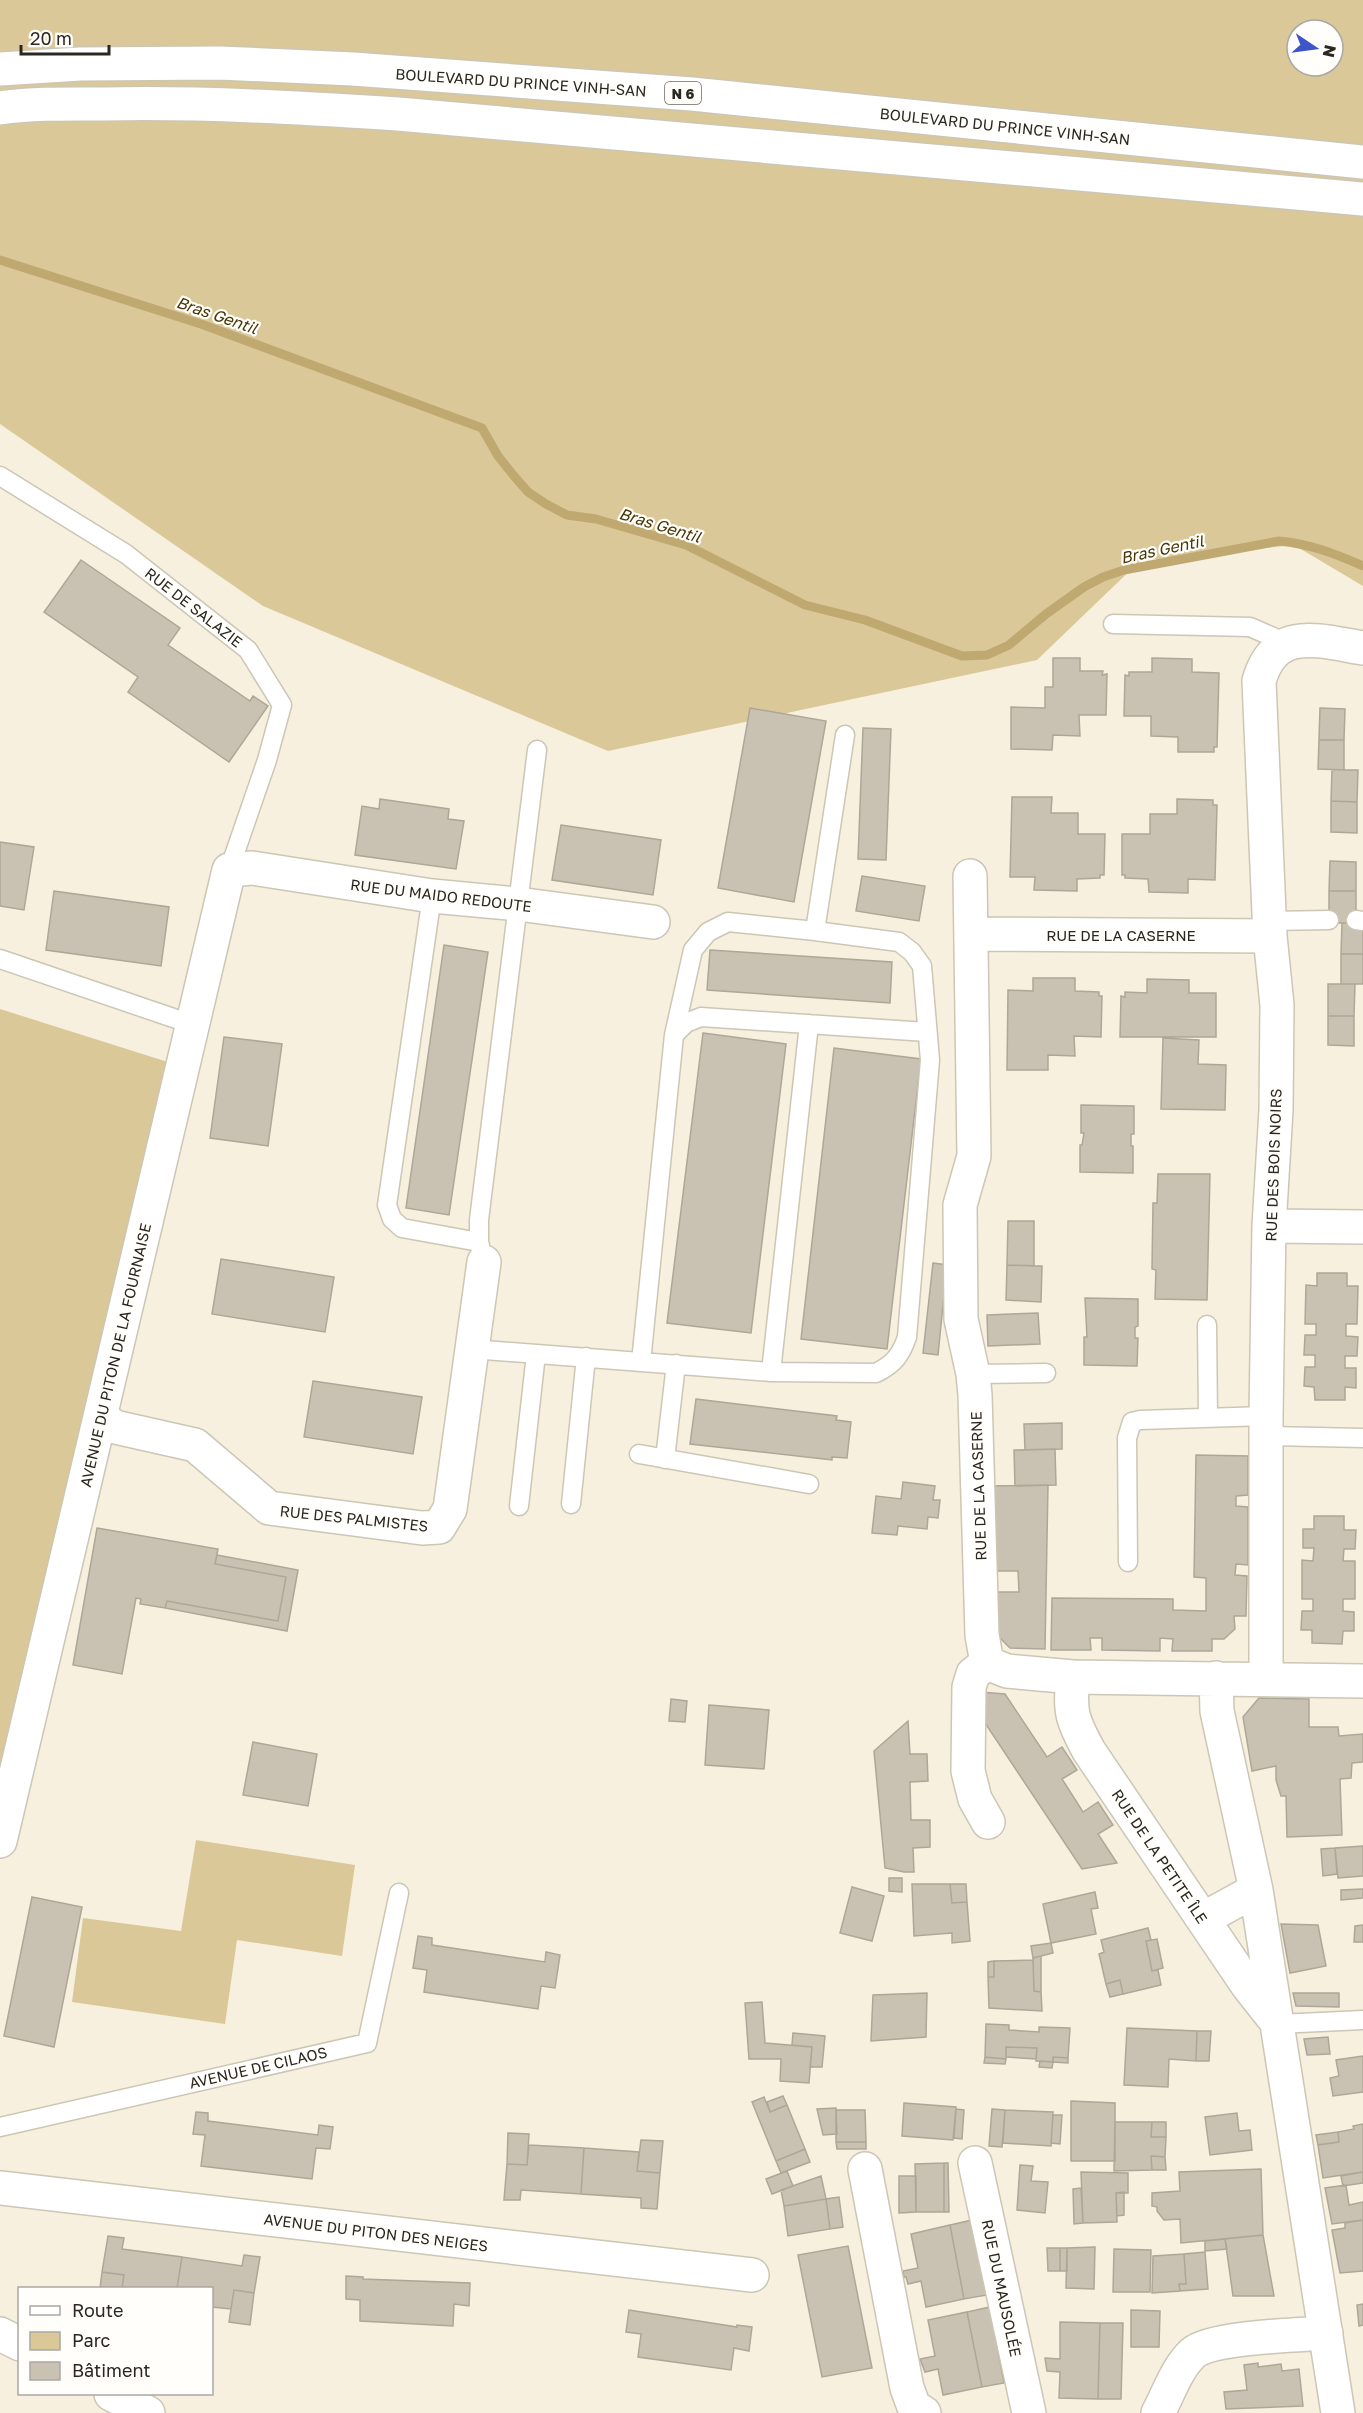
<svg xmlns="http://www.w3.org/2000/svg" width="1363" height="2413" font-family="'Golos Text',sans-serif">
<rect width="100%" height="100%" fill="#f7f0df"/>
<path fill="#dbc899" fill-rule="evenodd" d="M0 0H1363V586L1294 545 1140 561 1037 660 608 751 263 606 0 424ZM1297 30H1333V66H1297Z
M0 1009 171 1063 0 1799Z
M196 1840 355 1865 342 1956 237 1940 225 2024 72 2002 83 1918 181 1931Z"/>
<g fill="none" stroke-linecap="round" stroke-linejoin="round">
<path stroke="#bfa971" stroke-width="9" d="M0 260 201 324 482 428 498 456 514 476 528 492 546 504 567 515 596 519 686 545 805 605 865 620 962 656 987 655 1009 645 1046 614 1084 587 1103 577 1124 570 1279 541C1310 544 1334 553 1363 566"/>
</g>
<path fill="#c9c2b2" stroke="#ada797" stroke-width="1.5" d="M81 560 180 628 168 645 250 701 253 696 268 706 229 762 128 692 138 677 44 612Z
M1053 658H1080V671H1103L1102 675 1107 674 1106 715H1079L1080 736 1053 735 1052 750 1011 749V707L1045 708V687H1053Z
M1152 658 1192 659V672L1219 673 1217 747H1214V752H1178V737L1151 736V716H1124L1125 675 1129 676V672H1152Z
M750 708 826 721 794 902 718 888Z
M1320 708 1345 709 1344 740H1319Z
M863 728 891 729 886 860 858 859Z
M1319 740H1344V770L1318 769Z
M1332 770H1358L1357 802 1331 801Z
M1012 797H1052L1051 813H1078V834H1105L1104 875H1100V878L1077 879V891L1034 890 1035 877H1010Z
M380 799 449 809 448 819 464 821 456 869 355 855 362 806 379 809Z
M1177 799 1213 800V805H1217L1215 880 1188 879V893L1149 892 1148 879 1125 878V875H1122V834H1150V814H1177Z
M1331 801 1357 802V833L1331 832Z
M561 825 661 840 653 895 552 880Z
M0 842 34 847 24 910 0 906Z
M1330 861 1356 862V891H1329Z
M862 876 925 886 919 921 856 911Z
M54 891 169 907 161 966 46 950Z
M1329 891H1356V923H1329Z
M1342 923H1363V954H1341Z
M444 945 488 952 449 1215 406 1208Z
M710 950 892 962 890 1003 707 990Z
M1341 954H1363V984H1341Z
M1033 978H1075V991L1099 992V996H1102L1101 1037 1074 1036 1075 1056 1048 1055V1070H1007L1008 990 1033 991Z
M1147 979 1189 980V993H1216V1037H1120L1121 996 1125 997V992L1147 993Z
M1328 984H1355L1354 1016H1328Z
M1328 1016H1354V1046L1328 1045Z
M703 1033 786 1044 751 1333 667 1323Z
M224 1037 282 1044 268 1146 210 1138Z
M1163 1038 1199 1040 1198 1064 1226 1065 1225 1110 1161 1109Z
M834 1048 921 1059 887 1349 801 1339Z
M1081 1105 1134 1106V1134H1131V1146H1133V1173L1080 1172V1145H1082L1084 1133H1081Z
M1158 1174H1210L1207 1300 1155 1299 1156 1270 1152 1269 1153 1203H1157Z
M1008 1221H1034V1266L1007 1265Z
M221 1259 334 1277 325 1332 212 1314Z
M933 1263 947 1265 938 1355 923 1353Z
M1007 1265 1042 1266 1041 1302 1006 1300Z
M1317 1273H1347V1286H1358L1357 1324H1346V1336L1358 1337 1357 1356H1345V1368H1356V1388L1345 1387V1400H1315L1314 1387 1304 1386 1305 1367H1315V1355H1304L1305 1335H1316V1324H1305L1306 1285 1317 1286Z
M1085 1298 1138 1299V1326L1135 1327V1338H1138L1137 1366 1084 1365V1337H1087Z
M1038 1313 1040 1344 988 1346 987 1315Z
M313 1381 422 1397 413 1454 304 1437Z
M696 1399 837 1416 836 1420 851 1422 847 1458 832 1457V1460L690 1444Z
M1062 1423V1449L1025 1450 1024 1424Z
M1055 1449 1056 1485 1015 1486 1014 1450Z
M1196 1455 1248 1456V1495L1236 1496V1506L1248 1507V1565L1236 1564 1235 1575 1247 1576 1246 1616H1234L1235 1629 1224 1639H1212V1651H1172L1173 1639 1160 1638V1651L1102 1650V1638H1090L1091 1650H1051L1052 1598 1173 1599V1610L1206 1611V1578L1194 1577Z
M903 1482 935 1486 933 1500H940L938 1518 928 1517 927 1529 898 1526 897 1535 872 1533 876 1496 901 1499Z
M1048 1485 1045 1649 1010 1648 994 1632V1592H1019L1018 1571H994L992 1486Z
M1314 1516H1344V1530H1356L1355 1549H1344L1343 1561H1355V1599H1343V1611L1354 1612V1631H1343L1342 1644 1312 1643V1630H1301L1302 1611H1313V1599H1302V1560L1313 1561 1314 1548H1303V1529H1314Z
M97 1528 218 1549 215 1564 286 1577 278 1621 167 1601 165 1608 140 1604 141 1599 136 1598 122 1674 73 1665Z
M217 1555 298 1570 287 1631 165 1608 167 1601 278 1621 286 1577 215 1564Z
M980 1692 1005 1694 1047 1757 1062 1747 1077 1770 1062 1779 1083 1812 1098 1802 1113 1825 1098 1834 1117 1863 1082 1869 985 1723Z
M1259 1698 1309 1699V1727H1338L1339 1736 1363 1734V1762L1352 1763 1351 1778 1340 1779 1342 1835 1287 1837 1286 1796H1281L1276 1780V1766L1252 1771 1243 1717Z
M671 1699 687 1701 685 1722 669 1721Z
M709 1705 769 1710 764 1769 705 1765Z
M908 1721 910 1754H927L928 1781 910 1782 911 1820H930V1847L913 1848 914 1872H904L885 1868 874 1751Z
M253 1742 317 1754 308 1806 243 1795Z
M1363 1846V1876L1338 1878 1335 1848Z
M1335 1848 1337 1874 1323 1876 1321 1849Z
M889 1878H902V1892L889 1891Z
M912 1884H950L952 1903 967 1902 970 1941 952 1943V1933L914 1936Z
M950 1884H966L967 1902 952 1903Z
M852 1887 884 1896 872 1941 840 1933Z
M1363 1889V1898L1341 1900V1890Z
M1095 1892 1098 1908 1091 1909 1096 1934 1051 1943 1043 1904Z
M32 1897 82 1907 54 2047 4 2036Z
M1281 1924 1318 1925 1326 1966 1290 1973Z
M1363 1925V1942H1354L1355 1926Z
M1148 1928 1151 1940 1146 1941 1152 1971 1158 1970 1161 1985 1123 1994 1120 1980 1106 1984 1099 1954 1104 1952 1101 1940Z
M418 1936 432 1938V1945L545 1962 546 1952 560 1955 555 1988 541 1986 538 2009 424 1992 427 1970 413 1968Z
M1157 1939 1163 1968 1152 1971 1146 1941Z
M1051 1943 1053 1953 1033 1958 1031 1946Z
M1041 1956V1992L1034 1991 1033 1958Z
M1033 1960 1034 1991 1041 1992 1042 2011 989 2008 988 1977H994V1961Z
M994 1961V1977H988V1962Z
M1120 1980 1123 1994 1110 1997 1106 1984Z
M927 1993 926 2037 871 2041 873 1995Z
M1293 1993H1339V2007L1296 2006Z
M762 2002 765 2043 812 2047 809 2083 780 2081 781 2059H749L745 2003Z
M986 2024 1009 2025V2030L1039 2032V2027L1070 2028 1068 2058 1053 2057V2062L1036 2061 1037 2048 1006 2047V2059L985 2057Z
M1127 2028 1197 2031 1196 2061 1169 2059 1168 2087 1124 2085Z
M1197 2031H1211L1209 2061H1196Z
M793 2033 825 2036 822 2067H810L812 2047 792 2045Z
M1328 2037 1330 2054 1307 2055 1304 2039Z
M1006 2047 1037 2048 1036 2059 1006 2057Z
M1363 2056V2092L1333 2096 1330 2078 1339 2076 1336 2060Z
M985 2057 1006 2059 1005 2064 984 2063Z
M1053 2057 1068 2058V2063L1053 2062Z
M1040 2061 1053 2062 1052 2068 1039 2067Z
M783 2096 787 2105 770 2112 767 2102Z
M764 2097 770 2112 787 2105 805 2149 776 2161 752 2102Z
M1071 2101 1115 2103V2161H1071Z
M904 2103 956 2107 953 2140 902 2136Z
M836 2108 837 2134 823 2135 817 2109Z
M956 2109 964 2110 962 2139 954 2138Z
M992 2109 1005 2110 1002 2147 989 2146Z
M836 2110H865L866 2142H836Z
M1005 2110 1053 2112 1051 2146 1003 2143Z
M196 2112 208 2113V2121L318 2135 319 2125 333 2127 330 2149 316 2148 312 2179 201 2166 205 2135 193 2134Z
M1237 2113 1239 2131 1250 2130 1252 2150 1210 2155 1205 2117Z
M1053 2115H1062L1060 2144 1051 2143Z
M1115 2122H1152L1151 2137H1166L1165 2157 1151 2156 1152 2170 1114 2171Z
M1152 2122H1166V2137H1151Z
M1363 2124V2172L1323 2178 1318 2145 1339 2142 1338 2132 1354 2129 1353 2126Z
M1338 2132 1339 2142 1318 2145 1316 2135Z
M508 2133 529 2134 527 2165 507 2164Z
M641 2140 663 2141 660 2173 637 2171Z
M836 2142H866V2149H837Z
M529 2145 584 2148 581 2194 521 2190 520 2200H504L507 2164 527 2165Z
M584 2148 639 2152 637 2171 660 2173 657 2209 641 2208V2198L581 2194Z
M805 2149 810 2162 781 2173 776 2161Z
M1151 2156 1165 2157 1166 2170H1152Z
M944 2163V2212H916L915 2164Z
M944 2163H948L949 2212H944Z
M1020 2165 1033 2166 1031 2181 1048 2182 1045 2213 1017 2210Z
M1261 2169 1263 2235 1181 2243 1180 2219 1164 2220 1157 2211V2207L1152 2206V2193L1180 2191 1179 2172Z
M787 2171 793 2186 772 2194 766 2179Z
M1081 2172 1128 2173V2193H1116L1117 2222 1083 2223Z
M1363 2172V2183L1343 2186 1341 2176Z
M821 2176 826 2199 784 2206 781 2190Z
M899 2176H916V2212L899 2213Z
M1346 2185 1349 2205 1363 2202V2220L1332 2224 1325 2188Z
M1081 2188 1083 2223 1074 2224 1073 2189Z
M1124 2192V2215L1117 2216 1116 2193Z
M839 2197 843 2227 830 2229 826 2199Z
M826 2199 830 2229 788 2236 784 2206Z
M972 2220 987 2295 964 2299 950 2225Z
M1363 2220V2271L1340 2273 1332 2230 1345 2228V2223Z
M950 2225 964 2299 926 2307 921 2281 908 2284 906 2277H904L903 2271 918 2268 911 2234Z
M1263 2235 1274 2296H1233L1225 2239Z
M108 2236 124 2238 122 2249 182 2257 177 2288H122L124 2275 102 2272Z
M1225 2239 1227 2249 1205 2251V2241Z
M848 2246 872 2368 822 2377 798 2255Z
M1095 2247 1094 2289 1066 2288 1067 2248Z
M1047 2248H1060V2271H1048Z
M1060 2248H1067V2271H1060Z
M1114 2249 1151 2250 1150 2292H1113Z
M1205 2252 1208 2289 1180 2291 1179 2284H1186L1184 2254Z
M1184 2254 1186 2284H1179L1180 2291 1152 2293 1153 2256Z
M244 2255 260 2257 254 2293 234 2290 231 2309 212 2307V2288H177L182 2257 242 2266Z
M102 2272 124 2275 122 2288H100Z
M346 2276 363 2277V2279L470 2283 469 2306 454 2304 453 2326 360 2321V2300L346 2299Z
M234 2290 254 2293 250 2325 229 2322Z
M1363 2304V2325L1359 2326 1357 2305Z
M990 2307 1004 2383 982 2387 967 2312Z
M629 2310 737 2327V2325L752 2327 749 2351 734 2348 731 2370 638 2357 641 2334 626 2332Z
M1131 2310 1160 2311 1159 2347H1131Z
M967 2312 982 2387 943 2395 938 2369 925 2372 920 2359 935 2356 928 2320Z
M1060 2322 1100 2323 1098 2399 1059 2398 1060 2372 1047 2371 1045 2358 1060 2359Z
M1100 2323H1123L1121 2399H1098Z
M1258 2363V2367L1281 2364 1282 2371 1299 2369 1303 2406 1226 2409 1224 2392 1247 2390 1244 2365Z"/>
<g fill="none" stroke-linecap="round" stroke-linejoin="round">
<g stroke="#ccc6b5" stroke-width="21">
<path id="service" d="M0 476 126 554 248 650 282 705 267 760 229 870
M1113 624 1250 627 1287 643
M432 896 387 1205 392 1219 402 1228 479 1242
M1356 920 1363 921
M1269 921 1329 920
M815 931 845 735
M0 959 191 1024
M484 1262 479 1242V1220L537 750
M1207 1325 1208 1417
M471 1349 771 1372 876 1373C894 1364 901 1355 907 1337L930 1060 922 966 912 952 899 942 815 931 728 922 708 932 693 950 674 1035
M641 1362 674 1035 686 1023 701 1017 927 1032
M771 1372 809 1024
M973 1374 1046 1373
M1266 1436 1363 1438
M639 1454 809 1484
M665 1459 676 1364
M571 1504 586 1357
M519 1506 536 1354
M1128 1562 1127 1438 1132 1422 1140 1420 1266 1416
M1278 2024 1363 2020
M0 2127 367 2043 399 1893"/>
</g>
<g stroke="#ccc6b5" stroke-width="36">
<path id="minor" d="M970 876 974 1156 960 1205 961 1319 973 1374 975 1395 982 1635 987 1663 1007 1671 1073 1677 1363 1681
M971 934 1270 936
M1269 1226 1363 1227
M100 1417 115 1427 195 1445 269 1508 422 1528 439 1527 450 1509 484 1262
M987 1663 973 1674 969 1687 968 1771 975 1799 988 1822
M1073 1677C1069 1711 1072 1720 1089 1751L1248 1986 1275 2020
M1216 1678 1217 1711 1256 1890 1338 2413
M1266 1679V1416L1269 1226 1276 1110 1277 1005 1270 936 1259 681C1275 625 1319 641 1363 648
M0 1841 229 870 252 868 432 896 518 904 653 922
M1203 1919 1256 1890
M975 2163 1029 2413
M865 2169 907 2388 914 2407 924 2413
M0 2188 752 2275
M1158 2413C1169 2393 1176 2369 1193 2353 1212 2337 1298 2335 1326 2333"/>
</g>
<g stroke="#ccc6b5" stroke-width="36">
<path id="secondary" d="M0 2334 20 2344
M111 2394 148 2413"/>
</g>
<g stroke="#ccc6b5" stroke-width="36">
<path id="primary" d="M0 69 80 64 220 63 353 69 692 94 1363 162
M0 108C35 103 70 104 105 104 203 102 301 108 398 114L1363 199"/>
</g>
<use href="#service" stroke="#fff" stroke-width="18"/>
<use href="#minor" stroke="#fff" stroke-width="33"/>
<use href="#secondary" stroke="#fff" stroke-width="33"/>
<use href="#primary" stroke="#fff" stroke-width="33"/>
</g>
<g text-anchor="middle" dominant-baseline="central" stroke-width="4.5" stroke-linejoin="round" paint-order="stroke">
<rect fill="#fffefa" stroke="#6b6863" stroke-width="1.5" x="665" y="82" width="36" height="22" rx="4.5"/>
<g font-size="14" font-weight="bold" fill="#2b2822">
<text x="683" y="93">N 6</text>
</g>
<g font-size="15" fill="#2b2822" stroke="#fffefa">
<text transform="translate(521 82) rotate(4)">BOULEVARD DU PRINCE VINH-SAN</text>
<text transform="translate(1005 126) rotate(6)">BOULEVARD DU PRINCE VINH-SAN</text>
<text transform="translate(194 607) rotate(38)">RUE DE SALAZIE</text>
<text transform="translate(441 895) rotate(7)">RUE DU MAIDO REDOUTE</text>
<text x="1121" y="935">RUE DE LA CASERNE</text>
<text transform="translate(1273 1165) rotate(-88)">RUE DES BOIS NOIRS</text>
<text transform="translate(115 1355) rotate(-77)">AVENUE DU PITON DE LA FOURNAISE</text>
<text transform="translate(978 1486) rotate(-92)">RUE DE LA CASERNE</text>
<text transform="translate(354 1518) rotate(6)">RUE DES PALMISTES</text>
<text transform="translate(1160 1856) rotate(56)">RUE DE LA PETITE ÎLE</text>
<text transform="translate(258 2067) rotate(-13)">AVENUE DE CILAOS</text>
<text transform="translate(376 2232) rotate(7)">AVENUE DU PITON DES NEIGES</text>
<text transform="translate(1002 2288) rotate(78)">RUE DU MAUSOLÉE</text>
</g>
<g font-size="16" font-style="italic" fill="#473707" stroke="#fffefa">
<text transform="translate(217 315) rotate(19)">Bras Gentil</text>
<text transform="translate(660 525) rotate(17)">Bras Gentil</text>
<text transform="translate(1162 549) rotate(-12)">Bras Gentil</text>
</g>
</g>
<rect x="18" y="2287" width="195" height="108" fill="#fffefa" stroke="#aaa8a4" stroke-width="1.5"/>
<rect x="30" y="2306" width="30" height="9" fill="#ffffff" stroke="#aaa8a4" stroke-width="1.5"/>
<text x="72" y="2317" font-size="18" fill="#2b2822">Route</text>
<rect x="30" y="2332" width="30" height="18" fill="#dbc899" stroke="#aaa8a4" stroke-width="1.5"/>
<text x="72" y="2347" font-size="18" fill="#2b2822">Parc</text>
<rect x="30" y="2362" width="30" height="18" fill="#c9c2b2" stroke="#aaa8a4" stroke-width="1.5"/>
<text x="72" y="2377" font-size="18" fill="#2b2822">Bâtiment</text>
<g transform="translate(1315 48) rotate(103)"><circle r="28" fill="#fffefa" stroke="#aaa8a4" stroke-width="1.5"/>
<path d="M0-4.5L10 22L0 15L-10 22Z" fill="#3c55c8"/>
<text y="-9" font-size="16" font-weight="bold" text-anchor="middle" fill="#2b2822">N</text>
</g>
<path d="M21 45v9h88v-9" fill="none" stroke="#2b2822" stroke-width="3"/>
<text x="30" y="45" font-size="18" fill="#2b2822" stroke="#fffefa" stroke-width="4.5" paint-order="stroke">20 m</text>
</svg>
